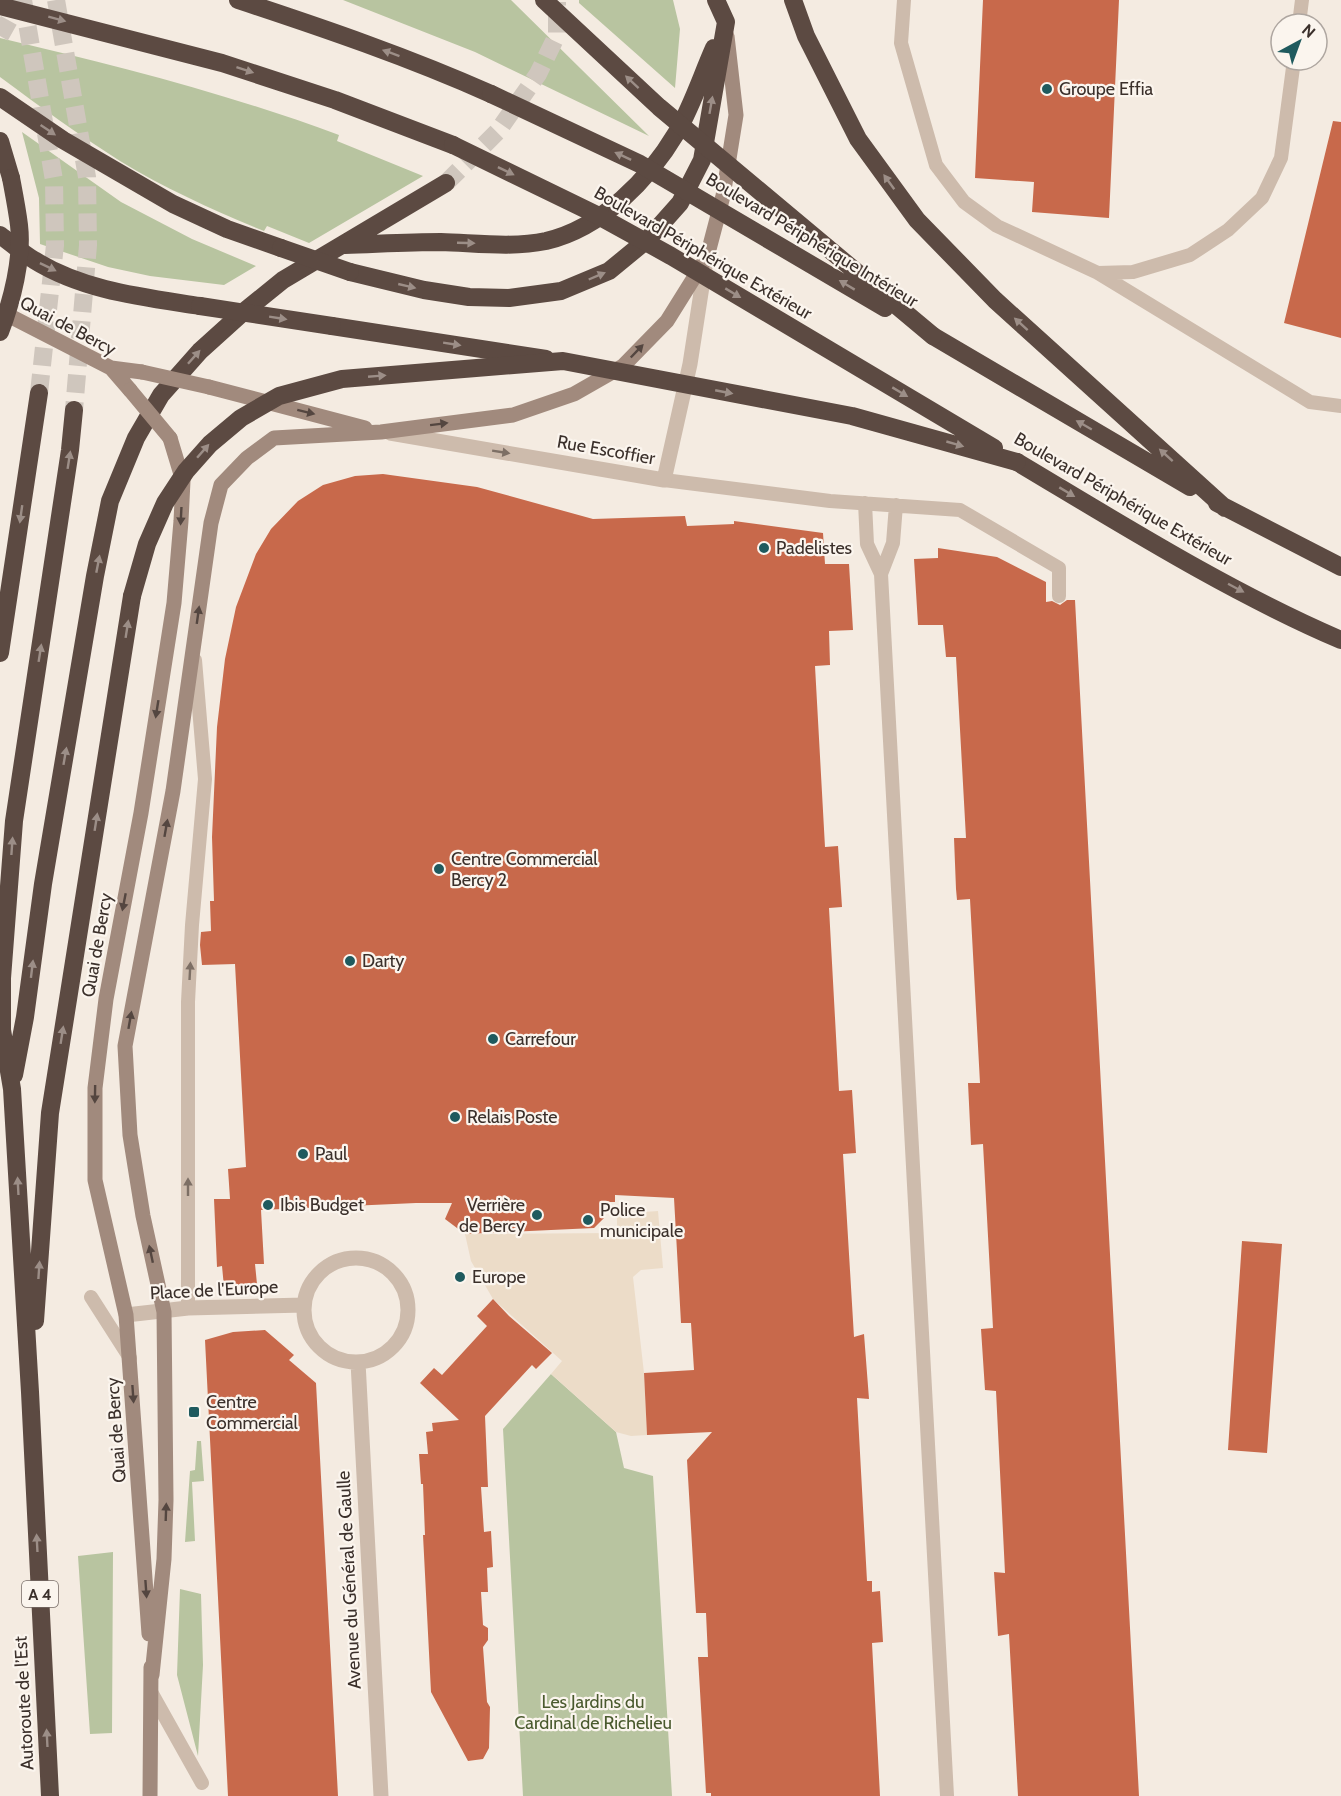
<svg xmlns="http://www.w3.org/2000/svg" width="1341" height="1796" font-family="Cabin,sans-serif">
<rect width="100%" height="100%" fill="#f4ebe1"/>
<path fill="#b8c4a0" d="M343 0H511L649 136 475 52Z
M579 0H673L680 29 675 88 579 3Z
M0 38C114 65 229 94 339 135L337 141 423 176 309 243 267 226 264 231C215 211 166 189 120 161 79 135 39 106 0 77Z
M22 132 121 202 192 239 256 266 224 285 150 276 108 267 40 244 39 198Z
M551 1374 616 1432 624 1468 653 1476 672 1796H523L503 1429Z
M197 1441H201L204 1481 192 1482 195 1541 185 1542 190 1471 195 1470Z
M113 1552 112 1733 90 1734 78 1556Z
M180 1589 201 1594 203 1665 198 1756 177 1675Z"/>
<path fill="#ecdcc8" d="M658 1211 663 1268 641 1270 633 1277 644 1373 647 1435 631 1436 616 1432 551 1374 562 1361 493 1299 471 1261 465 1234 617 1233V1214Z"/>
<path fill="#c8694b" d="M983 0H1119L1109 218 1032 212 1034 182 975 178Z
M1333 121 1341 122V338L1284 323Z
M383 474 477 487 593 519 685 516 687 526 734 524V521L823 533 825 564H849L853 630 829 631 830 665 815 666 825 847 838 846 842 907 829 908 839 1091 852 1090 856 1153 843 1154 854 1337 864 1334 869 1399 857 1398 867 1581H872V1592L880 1591 883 1642 872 1643 880 1796H711V1793H706L698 1657H708L706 1613H696L687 1460 712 1432 647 1435 644 1373 694 1370 691 1323H681L674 1198 615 1195V1202H603L605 1217 594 1228 465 1234 445 1219 452 1203H416L261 1210 264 1264H255L257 1284 224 1287 222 1266 217 1267 214 1199H230L228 1169 246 1167 235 964 202 965 200 945 201 932 211 931 210 901H214L212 837 217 727 225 659 236 607 256 554 271 529 298 501 323 485 355 476Z
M938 548 997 557 1046 582V602L1052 601 1060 605 1067 600H1075L1139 1796H1018L1009 1634 998 1636 994 1572 1005 1573 996 1391 985 1390 981 1329 993 1328 983 1144 971 1145 968 1083H980L970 899 957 900 956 889 954 838H966L956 657H946L943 625H918L914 559 938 558Z
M1242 1241 1282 1244 1267 1453 1228 1450Z
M493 1299 509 1316 552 1353 536 1369 532 1365 485 1416 488 1487H481L484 1532 491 1531 493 1567 487 1568 488 1592H481L483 1625 488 1628V1640L483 1647 487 1702 490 1707 489 1748 483 1759 468 1761 431 1692 423 1535H425L423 1484H421L419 1454H428L426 1432 433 1431 432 1423 459 1420 420 1383 434 1368 442 1375 487 1326 477 1316Z
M265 1330 294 1355 289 1360 316 1383 338 1796H228L205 1340 233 1332Z"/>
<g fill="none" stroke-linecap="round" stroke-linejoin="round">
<path stroke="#cfc6bd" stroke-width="18" stroke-dasharray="18 9" stroke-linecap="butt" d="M23 0 54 180 55 245 39 393
M56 0 87 177 88 245 74 410
M0 36 14 11 23 0
M446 183 498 131 538 74 557 35V2"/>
<path stroke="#cdbbac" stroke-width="14" d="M904 0 901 43 936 165 964 202 997 226 1098 273 1133 272 1190 255 1228 230 1262 198 1281 158 1294 60
M1299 24 1302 0
M1098 273 1310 402 1341 406
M664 480 830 501 960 510 1059 568V596
M865 503 867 544 881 574 947 1796
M881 574 893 543 896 505
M91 1297 130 1358
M188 1308V1002L192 925 205 779 195 660
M151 1692 202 1783"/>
<path stroke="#cdbbac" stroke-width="15" d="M390 433 664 480 690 364 705 267
M304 1310a52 52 0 1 1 104 0a52 52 0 1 1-104 0Z
M126 1315 188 1308 304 1305
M358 1362 381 1796"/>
<path stroke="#a18a7d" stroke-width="15" d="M0 311 111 368 130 390
M111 368 142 372
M209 387 365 428
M149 1634 126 1315 95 1180V1088L106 999 141 813 174 603 181 521 183 481 170 438
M152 1675 164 1559 166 1500 164 1312 143 1216 130 1135 125 1046 173 791 211 523 221 485 247 458 274 438 381 432 513 415 574 394 623 366 667 321 707 257 723 196 736 115 727 36
M150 1796 151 1667"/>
<path stroke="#5c4a42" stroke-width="18" d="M238 0C323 28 408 57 491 94
M793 0 806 36 858 139 917 220 995 300 1225 508
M0 6 222 63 335 100 453 145
M0 97 63 140 173 204 227 229 281 248
M0 141 11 178
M0 235C11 243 22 253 34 260 84 291 143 297 200 306
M345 245C377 244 409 242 441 242 476 243 512 248 546 241 602 228 649 179 677 132 692 106 702 75 714 48
M350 272 424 290 469 297 509 298 561 291 609 271 648 239 680 203 702 160 726 22 716 0
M332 326 546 359
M933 336 1190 487
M1017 462C1121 524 1229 592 1341 640
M1217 503 1341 567
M0 653 39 393
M14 1075 25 1017 43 884 95 576 110 501 136 438 161 395 200 351 241 314 283 280 446 183
M35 1321 50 1113 132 596
M50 1796 30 1392 12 1089 2 1030V978L14 821 70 450 74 410"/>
<path stroke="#a18a7d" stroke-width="15" d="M142 372 209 387
M130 390 170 438"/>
<path stroke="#5c4a42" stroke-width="18" d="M544 0 659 107 933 336
M491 94 640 164 885 308
M453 145 595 214 671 256 994 448
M281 248 350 272
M200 306 332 326
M0 332C12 301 23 258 19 225 17 209 14 194 11 178
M132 596 147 544 165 503 186 471 210 444 241 418 279 396 342 379 563 361 852 416 1017 462"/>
</g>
<defs><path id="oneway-solid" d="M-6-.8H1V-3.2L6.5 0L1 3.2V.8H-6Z" transform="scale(1.5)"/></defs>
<g fill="#9c8e87">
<use href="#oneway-solid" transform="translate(57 19) rotate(15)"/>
<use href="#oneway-solid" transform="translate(391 53) rotate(-160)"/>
<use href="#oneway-solid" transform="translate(245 70) rotate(18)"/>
<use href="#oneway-solid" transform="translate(632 82) rotate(-137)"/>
<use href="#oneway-solid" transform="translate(711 105) rotate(-80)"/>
<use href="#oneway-solid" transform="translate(48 130) rotate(34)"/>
<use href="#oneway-solid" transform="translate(623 156) rotate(-155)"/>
<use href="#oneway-solid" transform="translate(506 171) rotate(26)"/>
<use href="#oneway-solid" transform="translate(889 182) rotate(-126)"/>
<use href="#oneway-solid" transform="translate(466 243) rotate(2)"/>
<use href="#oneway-solid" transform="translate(48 267) rotate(26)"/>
<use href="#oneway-solid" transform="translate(597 276) rotate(-23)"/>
<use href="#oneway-solid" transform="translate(847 285) rotate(-149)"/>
<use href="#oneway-solid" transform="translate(407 286) rotate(13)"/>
<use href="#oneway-solid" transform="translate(733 293) rotate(31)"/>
<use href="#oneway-solid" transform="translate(278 318) rotate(9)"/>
<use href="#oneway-solid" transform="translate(1021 324) rotate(-138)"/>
<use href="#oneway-solid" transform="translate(452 344) rotate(9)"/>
<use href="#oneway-solid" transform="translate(194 357) rotate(-48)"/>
<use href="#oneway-solid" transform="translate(377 376) rotate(-5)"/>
<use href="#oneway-solid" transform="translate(724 392) rotate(11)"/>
<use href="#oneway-solid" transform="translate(900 392) rotate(31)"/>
<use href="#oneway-solid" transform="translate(1084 425) rotate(-150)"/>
<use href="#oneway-solid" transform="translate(955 444) rotate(16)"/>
<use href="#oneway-solid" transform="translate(203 451) rotate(-49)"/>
<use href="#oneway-solid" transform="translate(1166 455) rotate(-138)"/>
<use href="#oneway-solid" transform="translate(69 460) rotate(-81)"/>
<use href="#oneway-solid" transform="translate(1067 492) rotate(31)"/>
<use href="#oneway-solid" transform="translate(21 514) rotate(98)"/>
<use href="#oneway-solid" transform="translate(98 564) rotate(-79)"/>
<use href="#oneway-solid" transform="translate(1236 588) rotate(28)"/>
<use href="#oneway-solid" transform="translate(127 629) rotate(-81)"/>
<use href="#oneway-solid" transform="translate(40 653) rotate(-81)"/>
<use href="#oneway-solid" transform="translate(65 756) rotate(-80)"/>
<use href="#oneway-solid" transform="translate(96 822) rotate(-81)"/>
<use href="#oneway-solid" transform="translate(12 846) rotate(-86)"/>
<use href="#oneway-solid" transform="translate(32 969) rotate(-83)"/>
<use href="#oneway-solid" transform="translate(62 1035) rotate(-81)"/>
<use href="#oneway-solid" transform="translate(18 1186) rotate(-93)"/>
<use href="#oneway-solid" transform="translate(39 1270) rotate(-86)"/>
<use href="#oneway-solid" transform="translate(37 1543) rotate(-93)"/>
<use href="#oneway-solid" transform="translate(47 1738) rotate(-93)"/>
</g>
<g fill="#544640">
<use href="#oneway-solid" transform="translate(637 351) rotate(-46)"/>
<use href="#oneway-solid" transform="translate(306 412) rotate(14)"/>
<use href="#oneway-solid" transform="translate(439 424) rotate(-7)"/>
<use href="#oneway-solid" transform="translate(181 516) rotate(93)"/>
<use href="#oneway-solid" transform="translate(198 615) rotate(-82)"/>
<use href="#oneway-solid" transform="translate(157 709) rotate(99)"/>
<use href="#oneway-solid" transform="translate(166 828) rotate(-80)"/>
<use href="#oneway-solid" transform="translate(124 902) rotate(101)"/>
<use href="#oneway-solid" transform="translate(130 1020) rotate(-80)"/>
<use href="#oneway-solid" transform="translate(95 1094) rotate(91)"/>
<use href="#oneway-solid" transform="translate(151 1254) rotate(-102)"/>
<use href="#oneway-solid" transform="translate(133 1394) rotate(86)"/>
<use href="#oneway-solid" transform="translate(166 1512) rotate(-88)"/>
<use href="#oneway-solid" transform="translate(146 1589) rotate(86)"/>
</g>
<g fill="#7d6f65">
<use href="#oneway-solid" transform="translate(501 452) rotate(9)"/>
<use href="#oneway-solid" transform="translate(190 971) rotate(-87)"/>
<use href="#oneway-solid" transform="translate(188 1187) rotate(-90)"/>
</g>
<g fill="#1f5a5e" stroke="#fbf5ee" stroke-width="2">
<circle cx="1047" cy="89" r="6"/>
<circle cx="764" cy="548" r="6"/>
<circle cx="439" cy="869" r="6"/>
<circle cx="350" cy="961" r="6"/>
<circle cx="493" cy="1039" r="6"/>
<circle cx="455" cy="1117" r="6"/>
<circle cx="303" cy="1154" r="6"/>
<circle cx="268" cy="1205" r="6"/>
<circle cx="537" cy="1215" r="6"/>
<circle cx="588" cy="1220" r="6"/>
<circle cx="460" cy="1277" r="6"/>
<rect x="188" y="1406" width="12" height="12" rx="3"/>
</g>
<g text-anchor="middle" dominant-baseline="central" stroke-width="4.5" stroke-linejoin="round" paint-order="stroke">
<rect fill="#fbf5ee" stroke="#756b66" stroke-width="1.5" x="22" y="1581" width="36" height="26" rx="4.5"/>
<g font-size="16" font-weight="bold" fill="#3b302b">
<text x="40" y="1594">A 4</text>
</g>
<g font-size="18" fill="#3b302b" stroke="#fbf5ee" text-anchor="start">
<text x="1059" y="89">Groupe Effia</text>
<text x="776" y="548">Padelistes</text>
<text x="451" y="859">Centre Commercial<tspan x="451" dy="21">Bercy 2</tspan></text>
<text x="362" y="961">Darty</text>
<text x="505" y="1039">Carrefour</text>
<text x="467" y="1117">Relais Poste</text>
<text x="315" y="1154">Paul</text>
<text x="280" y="1205">Ibis Budget</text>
<text x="525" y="1205" text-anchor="end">Verrière<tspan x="525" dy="21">de Bercy</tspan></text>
<text x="600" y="1210">Police<tspan x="600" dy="21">municipale</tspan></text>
<text x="472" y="1277">Europe</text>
<text x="206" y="1402">Centre<tspan x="206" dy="21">Commercial</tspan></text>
</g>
<g font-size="18" fill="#3b302b" stroke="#fbf5ee">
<text transform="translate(812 240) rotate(31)">Boulevard Périphérique Intérieur</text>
<text transform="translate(703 253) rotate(30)">Boulevard Périphérique Extérieur</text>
<text transform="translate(68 326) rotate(28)">Quai de Bercy</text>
<text transform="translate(606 450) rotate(10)">Rue Escoffier</text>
<text transform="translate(1123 499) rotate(30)">Boulevard Périphérique Extérieur</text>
<text transform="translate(97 945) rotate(-80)">Quai de Bercy</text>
<text transform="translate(214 1290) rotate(-3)">Place de l'Europe</text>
<text transform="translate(116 1430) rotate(-94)">Quai de Bercy</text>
<text transform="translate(349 1580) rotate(-93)">Avenue du Général de Gaulle</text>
<text transform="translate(24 1703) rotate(-93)">Autoroute de l’Est</text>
</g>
<g font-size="18" fill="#4a5a2e" stroke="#fbf5ee">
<text x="593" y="1702">Les Jardins du<tspan x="593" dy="21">Cardinal de Richelieu</tspan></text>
</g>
</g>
<g transform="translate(1299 42) rotate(41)"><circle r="28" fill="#fbf5ee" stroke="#aea6a0" stroke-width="1.5"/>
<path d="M0-4.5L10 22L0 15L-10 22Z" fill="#1f5a5e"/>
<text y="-9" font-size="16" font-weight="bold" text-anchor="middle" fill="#3b302b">N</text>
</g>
</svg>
